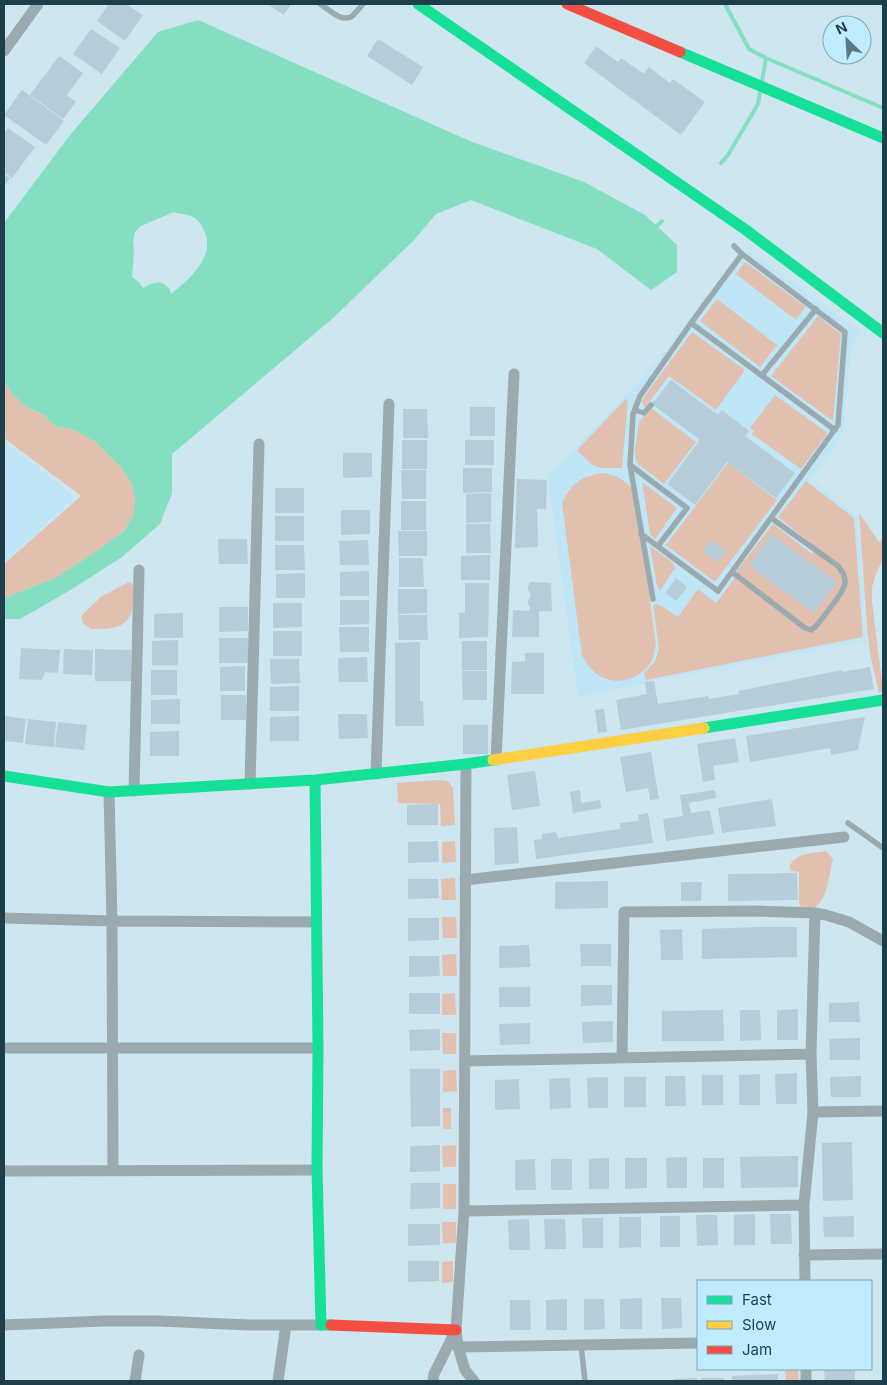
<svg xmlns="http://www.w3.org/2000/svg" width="887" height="1385" font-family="Inter,sans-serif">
<rect width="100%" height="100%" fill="#cde6f0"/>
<path fill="#bfe6f6" d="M748 250 860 332 851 346 843 431 836 446 810 479 858 517 866 640 578 696 548 476 655 364 738 257Z
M4 442 76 497 4 562Z"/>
<path fill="#e2c0b0" d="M745 262 806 307 796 320 736 274Z
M717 299 777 345 760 367 700 321Z
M818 316 841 334 833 421 771 376Z
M692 332 745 370 716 410 669 376 645 408 642 402 644 397Z
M4 381 12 394 27 407 43 414 56 427 72 429 96 442 121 467 131 482 135 497 133 516 124 531 91 555 55 578 4 598V564L81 496 4 438Z
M775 395 825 431 827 434 801 469 752 434 754 431 750 428Z
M626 399 628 401 622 468C596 468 595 470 577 450Z
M651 408 696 442 664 484 639 465 636 460 635 450 639 422Z
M728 463 777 500 715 582 666 545Z
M603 473C619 476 625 480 636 493L656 646C655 650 654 654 653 658 644 679 615 688 597 674 590 669 587 663 582 656L562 503C572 483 581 476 603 473Z
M806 481 854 518 863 637 646 680 644 673 655 661 659 649 653 605 656 604 665 608 678 617 698 589 716 603 734 579 738 569 773 524 812 554 818 549 778 517Z
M642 482 677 508 655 539 650 534Z
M859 513 879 542 883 539V558L876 574 872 587V602L882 682 883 691 879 693 870 654 867 628Z
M650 546 672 562 675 568 660 591 657 586Z
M129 582 132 583C134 589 133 594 133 599 133 628 115 629 91 629L83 623 81 616 102 596Z
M439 780 448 781 453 788 455 825 441 826 440 804 398 803 397 783Z
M455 841 456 862 442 863V842Z
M826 851 833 859C829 874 827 907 809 909 806 910 803 909 801 908L799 902V872L791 871 790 865C797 853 813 853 826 851Z
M455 878 456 900H442L441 879Z
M442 917H456L457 938H443Z
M456 954 457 976H443L442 955Z
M455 993 456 1015H442V994Z
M442 1033H456V1054H443Z
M456 1070 457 1091 443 1092V1071Z
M443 1108H451V1129H443Z
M456 1145V1167H443L442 1146Z
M443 1184H456V1209H443Z
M442 1222H456V1243H443Z
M453 1261V1282L442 1283V1262Z
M785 1370H798L799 1381H786Z"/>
<path fill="#84dec0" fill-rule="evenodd" d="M198 20 472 142 584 182 645 215 677 245V272L651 290 597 249 471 200 436 214 414 240 332 319 172 454V493L160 524 122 557 69 591 20 619H4V598L55 578 91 555 124 531 133 516 135 497 131 482 121 467 96 442 72 429 56 427 43 414 27 407 12 394 4 381V223L70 135 158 32ZM174 212C180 214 187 214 193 217 199 220 203 227 205 233 215 257 189 280 171 294 170 287 163 281 155 283 151 283 146 287 143 288L139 282 132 277 134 251 133 241 135 232 141 226Z"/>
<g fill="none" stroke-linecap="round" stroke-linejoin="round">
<path stroke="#84dec0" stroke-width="4" d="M725 4 749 49 766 58 883 108
M762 82 766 58
M721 163 728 155 758 104 760 92
M657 226 662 221"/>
</g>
<path fill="#b6ccd9" d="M109 4H126L143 15 125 41 97 21Z
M268 4H291L284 15Z
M91 29 120 48 102 74 73 54Z
M378 39 423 67 412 85 367 56Z
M596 46 618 62 621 58 644 74 649 67 670 83 673 79 705 102 681 135 584 63Z
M59 56 83 73 67 95 76 102 63 119 30 95Z
M22 90 64 121 46 145 4 115Z
M8 128 35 147 12 178 4 172V134Z
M4 174 10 178 4 187Z
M671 380 718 415 722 410 749 431 745 436 795 473 776 498 727 462 695 505 667 484 700 440 652 404Z
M470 407H495V436H470Z
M403 409H427L428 438H403Z
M402 440H427V469H402Z
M465 440H494V465H465Z
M343 453H372V477L343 478Z
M463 468H492V492L463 493Z
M401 470H426V499H402Z
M517 479 547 480 546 509H537L538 547 515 548Z
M275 488H304V513H275Z
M491 493V522L466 523V494Z
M401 501H426V530H401Z
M341 510H370V534L341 535Z
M275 516H304V541H275Z
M466 524H490L491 553H466Z
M398 531H427V556H399Z
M771 534 837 582 814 613 749 566Z
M218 539H247L248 564H219Z
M368 540 369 565H340L339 541Z
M712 540 726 551 718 562 703 551Z
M275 545H304L305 570H275Z
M490 555V580H461V556Z
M399 558H423L424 587H399Z
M369 571V596H340V572Z
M305 573V598H276V574Z
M676 578 687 587 676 601 665 593Z
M530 582 551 583 552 611H539V637H512L513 610 529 611 530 607 528 604V600L530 598V593L528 590V586Z
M465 583H489L488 637 459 638V613H465Z
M398 589H427V613L398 614Z
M340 600H369V624L340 625Z
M273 603H302V627L273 628Z
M219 607H248V631L219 632Z
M183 613V638H154V614Z
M398 615H427L428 640H399Z
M339 627H369V652H340Z
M273 631H302V656H273Z
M219 638H248V663H219Z
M178 640V665H152V641Z
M462 641H487V670H462Z
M420 642V701H423L424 726H395V643Z
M21 648 60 650 58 673 45 672 42 680 19 679Z
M64 649 93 650 92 675 63 674Z
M95 649 131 650V681H95Z
M525 653H544V694H511L512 662 525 661Z
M367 657 368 682H339L338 658Z
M270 659H299L300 683 271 684Z
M245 666V691H220V667Z
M870 667 874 689 621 730 616 700 647 694 645 682 654 681 658 704 708 696 709 699 739 694 738 691 812 676 842 670V672Z
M151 670H177V695H151Z
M462 671H487V700H463Z
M299 686V711H270V687Z
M221 695H246V720H221Z
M180 699V724H151V700Z
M604 709 607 732 598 733 595 710Z
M338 714H367L368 738 339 739Z
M4 716 26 719 23 743 4 741Z
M299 716V741H270V717Z
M865 717 858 750 831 755 830 748 750 762 746 736Z
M28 719 56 722 54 747 25 744Z
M58 722 87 725 84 750 55 747Z
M463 725H488V754H463Z
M179 731V756H150V732Z
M735 738 739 762 713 766 715 780 703 782 697 744Z
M651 752 659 799 650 800 648 788 626 792 620 757Z
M535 771 540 806 512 810 507 775Z
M580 790 581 803 600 800 601 808 573 813 570 792Z
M715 790 716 798 689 803 691 813 710 810 714 834 666 841 663 819 683 816 680 795Z
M772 799 776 826 722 833 718 808Z
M438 804V825H407V805Z
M648 813 653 843 536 859 534 840 542 839V834L556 832 558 838 620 829V823L639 821 638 815Z
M517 827 519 863 495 865 494 828Z
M438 841 439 862 408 863V842Z
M797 873 798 900 728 901V874Z
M408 879H438L439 898 408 899Z
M608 881V908L555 909V882Z
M681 882H702L701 901H681Z
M408 918H439V940L408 941Z
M760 927H797V957L702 959V929Z
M682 929 683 960H661L660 930Z
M580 944H611V966H581Z
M529 945 530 967 499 968V946Z
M409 956H439L440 976 409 977Z
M581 985H612V1005L581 1006Z
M499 987H530V1007H499Z
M409 993H440V1014H409Z
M859 1002 860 1022H829V1003Z
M798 1009V1040H777V1010Z
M723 1010 724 1041H662V1011Z
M740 1010H760L761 1040 740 1041Z
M613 1021V1042L583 1043 582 1022Z
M530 1023V1044L500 1045 499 1024Z
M440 1029V1050L410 1051 409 1030Z
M860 1038V1060H830L829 1039Z
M410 1069H440V1126L411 1127Z
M797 1073V1104H776L775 1074Z
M760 1074V1105H739V1075Z
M702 1075H723V1105H702Z
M665 1076H685L686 1106H665Z
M861 1076V1097H831L830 1077Z
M608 1077V1108H588L587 1078Z
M624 1077H646V1107H624Z
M570 1078 571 1108 550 1109 549 1079Z
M519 1079 520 1109 495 1110V1080Z
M852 1142 853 1200 823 1201 822 1143Z
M440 1145V1171L410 1172V1146Z
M798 1156V1187L741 1188 740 1157Z
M687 1157V1188H667L666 1158Z
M609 1158V1189H589V1159Z
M625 1158H647V1188L625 1189Z
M703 1158H724V1188H703Z
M535 1159 536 1190H515V1160Z
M551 1159H572V1190H551Z
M411 1183H440V1208L410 1209Z
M755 1214V1245H734V1215Z
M770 1214H791L792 1244H771Z
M696 1215H717L718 1245 697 1246Z
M660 1216H680V1247H660Z
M854 1216V1237H824L823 1217Z
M619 1217H641V1247L619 1248Z
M582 1218H603V1248H583Z
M529 1219 530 1250H509L508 1220Z
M544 1219H565L566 1249H545Z
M408 1224H440V1245L408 1246Z
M408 1261H439V1281L408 1282Z
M642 1298V1329H620V1299Z
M661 1298H681L682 1328 662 1329Z
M567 1299V1330H546V1300Z
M584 1299H604L605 1329 584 1330Z
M510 1300H530L531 1330H510Z
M824 1369H855V1381H825Z
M778 1374V1381H732V1376Z
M697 1378V1381H674V1379Z
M701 1378H724V1381H701Z"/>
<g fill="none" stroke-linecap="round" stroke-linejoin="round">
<path stroke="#9baaaf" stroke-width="5.5" d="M320 4C328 9 341 22 351 17 355 14 359 8 363 4
M691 323 835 430
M762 375 816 309
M635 410 644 413 651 405
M630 465 687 508 658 546
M641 534 718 591 838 425 845 332 742 254 734 246
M732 572 805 628 811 630 816 626C822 619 828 611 833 604 844 590 851 581 838 566L771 518
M653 599 630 465 633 414 640 396 691 323 742 254
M848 823 883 848
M581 1345 585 1381"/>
<path stroke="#9baaaf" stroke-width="11" d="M4 51 38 4
M496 760 514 374
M466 764 464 1211 456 1330 458 1347 465 1370 474 1381
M376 774 389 404
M250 784 259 444
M134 791 139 570
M109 792 112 921 113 1170
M465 880 844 837
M4 918 112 921 316 922
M4 1048H318
M622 1058 624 912 757 911 815 913 826 915 849 922 883 941
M465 1061 811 1054
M813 1112 883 1111
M4 1171 317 1170
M464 1211 804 1205
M804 1255 883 1254
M805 1281 804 1205 813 1112 811 1054 815 913
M4 1325 104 1321H158L249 1325H321
M458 1347 698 1343
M806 1369V1381
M135 1381 139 1355
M278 1381 286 1325
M433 1381 434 1374 456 1330"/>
<path stroke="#16e098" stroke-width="11" d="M418 4 746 230 883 333
M680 52 883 138
M704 728 883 700
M4 776 109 792 315 780 466 764 493 760
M315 780 318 1048 317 1170 321 1325H331"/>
<path stroke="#ffcf43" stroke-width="11" d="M493 760 704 728"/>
<path stroke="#f24e42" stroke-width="11" d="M567 4 680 52
M331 1325 456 1330"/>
</g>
<rect width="887" height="1385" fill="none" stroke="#1d3e4a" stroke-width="10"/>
<rect x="697" y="1280" width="175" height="90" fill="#bfecfe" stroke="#7ea6b6"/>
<rect x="707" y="1296" width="25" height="8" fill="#16e098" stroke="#7ea6b6"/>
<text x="742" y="1305" font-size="15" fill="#1d3e4a">Fast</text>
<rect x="707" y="1321" width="25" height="8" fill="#ffcf43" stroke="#7ea6b6"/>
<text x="742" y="1330" font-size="15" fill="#1d3e4a">Slow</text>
<rect x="707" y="1346" width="25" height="8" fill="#f24e42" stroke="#7ea6b6"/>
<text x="742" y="1355" font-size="15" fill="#1d3e4a">Jam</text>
<g transform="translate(847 40) rotate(335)"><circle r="24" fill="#bfecfe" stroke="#7ea6b6"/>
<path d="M0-4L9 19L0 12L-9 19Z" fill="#5b7984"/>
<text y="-8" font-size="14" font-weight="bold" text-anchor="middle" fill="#1d3e4a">N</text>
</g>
</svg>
